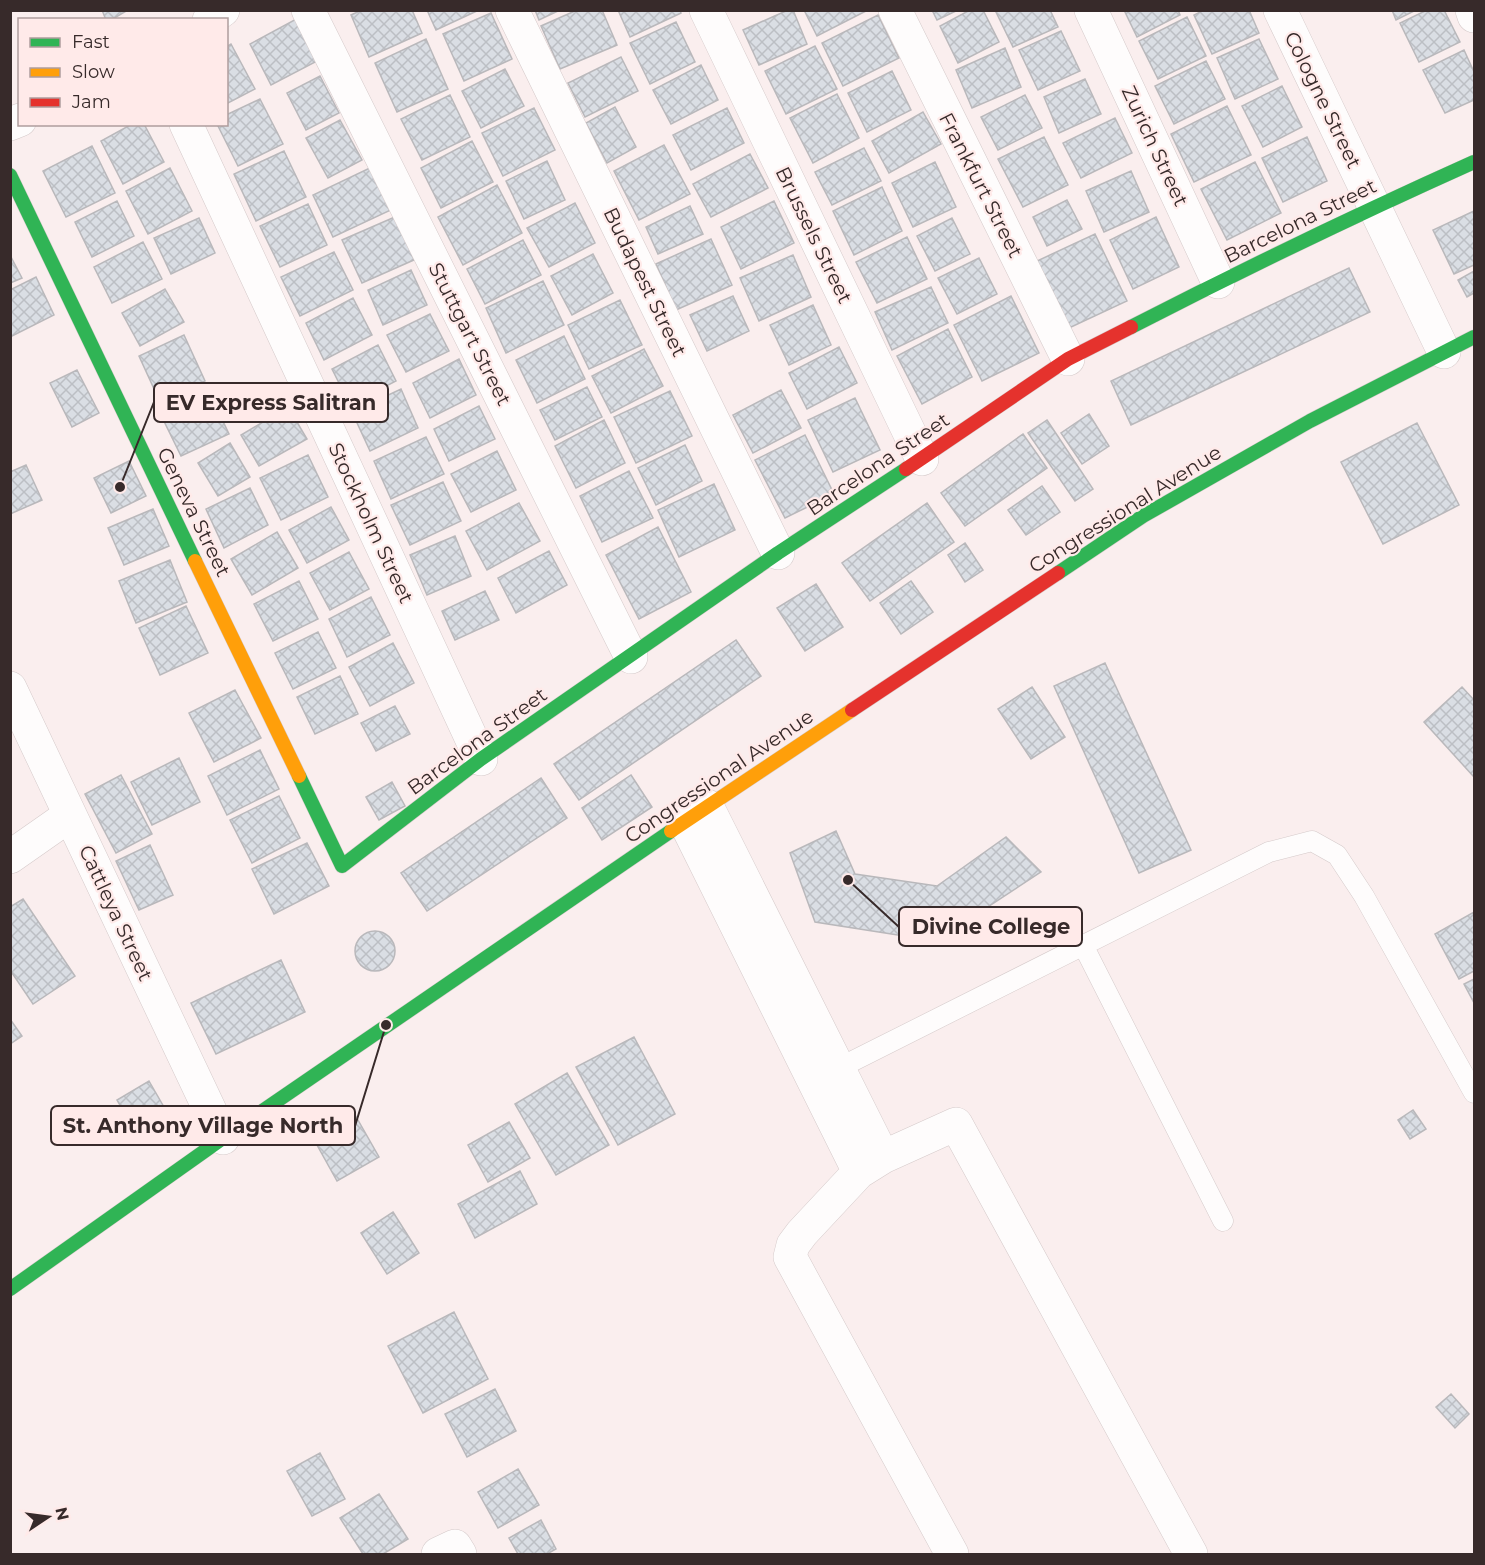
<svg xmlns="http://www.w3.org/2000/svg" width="1485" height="1565" font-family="Montserrat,sans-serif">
<defs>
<pattern id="building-cross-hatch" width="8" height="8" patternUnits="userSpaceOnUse" patternTransform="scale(1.5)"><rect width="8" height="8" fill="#dadee4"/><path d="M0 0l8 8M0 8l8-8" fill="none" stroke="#bcbfc4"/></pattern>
</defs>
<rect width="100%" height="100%" fill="#faeeee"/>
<path fill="url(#building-cross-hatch)" stroke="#b9b8bb" stroke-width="1.5" d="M102 10H128L111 20H106Z
M362 10H412L422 33 369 57 351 15Z
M427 10H479L436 30Z
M535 10H560L539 20Z
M577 10H602L617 45 560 69 541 26Z
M618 10H680L681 13 630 37Z
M788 10H793L807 44 759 65 743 30Z
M804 10H865L866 11 817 36Z
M932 10H958L937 20Z
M970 10H983L999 42 958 63 940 26Z
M995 10H1050L1058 27 1013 47Z
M1124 10H1178L1180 15 1137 37Z
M1204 10H1249L1259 33 1212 54 1194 15Z
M1392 10H1416L1396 20Z
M1427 10H1444L1460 42 1419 62 1400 23Z
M491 13 512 59 464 81 443 34Z
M878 15 899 58 843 86 822 43Z
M300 17 321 59 271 85 250 44Z
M1187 17 1206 56 1158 79 1139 41Z
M676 22 695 62 650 84 630 43Z
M1061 31 1080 71 1038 90 1019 50Z
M426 39 448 89 397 112 375 63Z
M1259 39 1278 79 1235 99 1217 58Z
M231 44 255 89 226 104V47Z
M815 46 837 89 786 114 765 71Z
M1005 48 1021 87 972 108 956 70Z
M1464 50 1474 72V100L1445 113 1423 70Z
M621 57 638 91 585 117 568 83Z
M1206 61 1225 99 1174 124 1155 86Z
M701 65 718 100 671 124 653 90Z
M505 69 524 106 481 128 462 91Z
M892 71 911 110 867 132 848 93Z
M320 76 339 113 306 130 287 93Z
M1085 79 1101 114 1059 133 1044 97Z
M1282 86 1302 127 1263 147 1242 106Z
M837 94 859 138 813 163 790 118Z
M450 95 470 137 422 160 401 119Z
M1025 95 1042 128 998 150 981 117Z
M260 99 283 144 238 166 217 124H226V115Z
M1227 106 1251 155 1194 182 1171 134Z
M615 107 636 147 607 163 586 123Z
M534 108 555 150 503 176 482 133Z
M727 108 744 143 691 170 673 135Z
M923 112 941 144 889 173 872 141Z
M1115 118 1132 153 1081 178 1063 143Z
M340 120 362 160 328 178 306 138Z
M132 124H144L164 162 123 184 101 141Z
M1044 137 1068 185 1023 207 998 159Z
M1307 137 1327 181 1283 202 1262 158Z
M472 141 493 182 441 208 421 168Z
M664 145 690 194 639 220 614 171Z
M92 146 115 193 66 217 43 171Z
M864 148 881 181 832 205 815 172Z
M284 151 306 197 256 221 234 174Z
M750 154 768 188 711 217 693 184Z
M547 161 565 200 524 219 506 181Z
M935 162 956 207 913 227 892 183Z
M1255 162 1281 213 1227 240 1201 189Z
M374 166 393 209 333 237 313 195Z
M170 168 192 211 148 234 126 191Z
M1131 171 1149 212 1104 232 1086 191Z
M497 185 522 233 463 265 438 217Z
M882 187 902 231 854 255 833 211Z
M1067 200 1082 229 1047 246 1033 217Z
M117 201 134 236 92 257 75 222Z
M774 201 794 243 741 269 721 227Z
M575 203 595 243 549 267 527 228Z
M308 204 327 245 280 267 260 226Z
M690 206 703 234 658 254 646 227Z
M1474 211V265L1454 274 1433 230Z
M397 216 416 259 362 283 342 240Z
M1156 217 1179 267 1133 289 1110 240Z
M199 218 215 253 171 274 154 238Z
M952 218 970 254 935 271 917 236Z
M1095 234 1127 301 1069 328 1037 261Z
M907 237 927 279 877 303 856 262Z
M711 239 732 285 676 310 656 264Z
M523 240 541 275 485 304 467 269Z
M143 242 162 279 112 303 94 267Z
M334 252 353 290 300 316 281 277Z
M593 254 613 293 572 315 551 276Z
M10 255 22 278 10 283Z
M793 255 811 297 759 321 740 278Z
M979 258 997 294 957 314 938 278Z
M1349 268 1370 312 1131 425 1111 381Z
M411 270 427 305 383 325 368 290Z
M1474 271V293L1467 297 1458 280Z
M36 277 54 315 10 337V290Z
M543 281 564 325 506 353 486 308Z
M931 287 948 323 892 350 875 312Z
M165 289 184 322 140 346 122 313Z
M733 296 749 331 707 351 690 315Z
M1011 296 1039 353 982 381 954 325Z
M353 298 372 335 324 360 306 323Z
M620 300 642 345 589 369 568 325Z
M813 305 831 345 789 365 770 325Z
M430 314 449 351 406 372 387 335Z
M948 329 972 377 922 404 897 356Z
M184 335 205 381 160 402 139 356Z
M564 336 585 379 537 403 516 360Z
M378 345 396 381 350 405 332 369Z
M839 347 857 383 807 409 789 373Z
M644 349 663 386 611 413 592 376Z
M459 359 476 395 430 418 413 383Z
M77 370 99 413 72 427 50 383Z
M587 387 602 417 555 440 540 410Z
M207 388 229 434 181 456 159 411Z
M401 389 418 428 370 451 352 412Z
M781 390 801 428 753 453 733 415Z
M670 391 692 436 636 463 614 417Z
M855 398 880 450 833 472 808 420Z
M479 406 495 439 449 461 434 429Z
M288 407 307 439 259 466 241 435Z
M1089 414 1109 446 1082 464 1061 433Z
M604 420 625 463 576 488 555 446Z
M1047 420 1093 489 1075 501 1028 433Z
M1417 423 1459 505 1383 544 1341 462Z
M1023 434 1047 468 965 526 941 493Z
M805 435 834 494 785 518 755 460Z
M426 437 444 474 391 499 374 461Z
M230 443 250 477 218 496 198 463Z
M685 445 702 481 656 505 638 468Z
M497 451 516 490 471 512 451 474Z
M308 455 328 497 281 520 260 478Z
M129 461 146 496 111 513 94 478Z
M26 465 42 500 10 514V472Z
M629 471 653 518 602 542 580 496Z
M443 482 461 521 410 545 391 505Z
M714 484 735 530 679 557 658 510Z
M1042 486 1060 512 1026 535 1008 510Z
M250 488 268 525 224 548 206 509Z
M519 503 540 541 487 570 466 531Z
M927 503 954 542 870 601 842 563Z
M331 507 349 540 307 563 289 530Z
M153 509 169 546 124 565 108 528Z
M658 527 691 592 639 619 606 555Z
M277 532 298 568 252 595 231 559Z
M455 536 471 576 427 595 410 555Z
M965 543 983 570 965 582 948 555Z
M549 551 567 585 516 613 498 578Z
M349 552 369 589 330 610 310 573Z
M170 560 187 602 136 623 119 581Z
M299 581 318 619 273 641 254 604Z
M911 581 933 612 901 634 880 603Z
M816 584 843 627 805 651 777 608Z
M485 591 499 620 455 640 442 611Z
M371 597 390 635 347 657 329 619Z
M186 606 208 653 160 675 139 628Z
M318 632 336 668 293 689 275 653Z
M736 640 761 676 579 800 554 764Z
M393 643 414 683 370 706 349 667Z
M1105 663 1191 850 1139 873 1054 686Z
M340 676 358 714 315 734 297 697Z
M1032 687 1065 737 1031 759 998 709Z
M1462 687 1474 700V777L1424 722Z
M235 690 261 738 214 762 189 713Z
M395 706 410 734 376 751 361 723Z
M260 750 279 789 227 815 208 776Z
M179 758 200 802 152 825 131 782Z
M121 775 152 834 116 853 85 794Z
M631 775 652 807 602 840 582 808Z
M541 778 567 818 427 911 401 873Z
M392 782 405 806 379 820 366 797Z
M279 796 300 838 252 863 230 820Z
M836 831 855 874 937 886 1006 837 1041 872 936 941 815 922 790 853Z
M307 843 329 886 274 914 252 869Z
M150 845 173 895 139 910 116 861Z
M23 899 75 976 33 1004 10 970V907Z
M1474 912V971L1459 979 1435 934Z
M355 951a20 20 0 1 1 40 0a20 20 0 1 1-40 0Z
M281 960 305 1012 216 1054 191 1003Z
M1474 979V1003L1464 984Z
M10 1019 22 1036 10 1044Z
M634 1037 675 1114 618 1145 576 1067Z
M567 1073 609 1145 556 1175 515 1104Z
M149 1081 172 1121 140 1140 117 1100Z
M1413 1110 1426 1129 1410 1139 1398 1120Z
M354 1113 379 1157 337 1181 312 1136Z
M509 1122 530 1158 488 1182 468 1145Z
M520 1171 537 1204 475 1238 458 1204Z
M393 1212 419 1253 387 1274 361 1233Z
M454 1312 488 1379 423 1413 388 1346Z
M495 1389 516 1431 467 1457 445 1414Z
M1451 1394 1469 1414 1455 1428 1436 1407Z
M320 1453 345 1499 312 1516 287 1471Z
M518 1469 539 1505 498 1528 478 1492Z
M379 1494 408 1539 383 1554H363L340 1518Z
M541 1520 556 1549 547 1554H518L509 1538Z"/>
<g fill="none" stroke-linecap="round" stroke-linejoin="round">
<g stroke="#d5caca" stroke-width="21">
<path id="lane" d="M1083 945 1223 1221
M829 1073 1269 852 1312 841 1337 855 1364 896 1474 1093"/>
</g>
<g stroke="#d5caca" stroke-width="34">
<path id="street" d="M308 10 631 657
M512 10 778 553
M706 10 922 459
M895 10 1068 359
M1091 10 1218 282
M1280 10 1444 352
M1472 10 1474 16
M209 20 223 10
M10 124 20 120
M186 124 481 759
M10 688 223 1138
M707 806 883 1157
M685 822 859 1172
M10 857 70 815
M438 1554 455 1546 460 1554
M952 1554 790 1257 793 1245 802 1233 859 1172 883 1157 956 1124 1191 1554"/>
</g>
<g stroke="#d5caca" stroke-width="15">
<path id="fast" d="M10 175 195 561
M1131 327C1244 269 1358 214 1474 162
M1058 573 1143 516 1310 421 1474 337
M299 776 342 866 481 759 778 553 906 469
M10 1289 223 1138 671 831"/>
</g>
<g stroke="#d5caca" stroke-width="15">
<path id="slow" d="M195 561 299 776
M671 831 852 710"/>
</g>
<g stroke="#d5caca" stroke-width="15">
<path id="jam" d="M906 469 1068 359 1131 327
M852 710 1058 573"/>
</g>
<use href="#lane" stroke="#fefcfc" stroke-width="20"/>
<use href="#street" stroke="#fefcfc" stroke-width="33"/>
<use href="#fast" stroke="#30b455" stroke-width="14"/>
<use href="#slow" stroke="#ff9f0a" stroke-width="14"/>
<use href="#jam" stroke="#e5322d" stroke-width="14"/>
</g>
<g text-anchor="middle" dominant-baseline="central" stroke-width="4.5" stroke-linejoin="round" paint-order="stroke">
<g font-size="20" fill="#372a2a" stroke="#ffeae9">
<text transform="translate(1323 100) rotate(64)">Cologne Street</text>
<text transform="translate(1155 146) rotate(65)">Zurich Street</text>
<text transform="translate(981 185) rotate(63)">Frankfurt Street</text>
<text transform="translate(1300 221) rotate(-26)">Barcelona Street</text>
<text transform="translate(814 235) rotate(64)">Brussels Street</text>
<text transform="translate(645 282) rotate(64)">Budapest Street</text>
<text transform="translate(470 334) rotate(63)">Stuttgart Street</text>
<text transform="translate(878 464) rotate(-34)">Barcelona Street</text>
<text transform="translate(1125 509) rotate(-32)">Congressional Avenue</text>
<text transform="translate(194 512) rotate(64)">Geneva Street</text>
<text transform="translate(371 523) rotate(65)">Stockholm Street</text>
<text transform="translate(477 741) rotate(-36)">Barcelona Street</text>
<text transform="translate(719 776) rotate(-34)">Congressional Avenue</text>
<text transform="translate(116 913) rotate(65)">Cattleya Street</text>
</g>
</g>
<path fill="none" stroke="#372a2a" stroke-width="2" d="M120 487L154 402M848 880L899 927M386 1025L355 1126"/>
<g fill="#372a2a" stroke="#ffeae9" stroke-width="2">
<circle cx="120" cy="487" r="6"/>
<circle cx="848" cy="880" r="6"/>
<circle cx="386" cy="1025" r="6"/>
</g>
<g fill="#ffeae9" stroke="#372a2a" stroke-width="2">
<rect x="154" y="383" width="234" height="39" rx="6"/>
<rect x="899" y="907" width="183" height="39" rx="6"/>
<rect x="51" y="1106" width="304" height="39" rx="6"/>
</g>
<g font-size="21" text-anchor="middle" font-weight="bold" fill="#372a2a">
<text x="271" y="410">EV Express Salitran</text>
<text x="991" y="934">Divine College</text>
<text x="203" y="1133">St. Anthony Village North</text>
</g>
<rect width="1485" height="1565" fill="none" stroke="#372a2a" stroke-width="24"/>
<rect x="18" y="18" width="210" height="108" fill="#ffeae9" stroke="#af9d9d" stroke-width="1.5"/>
<rect x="30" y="38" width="30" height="9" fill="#30b455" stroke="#af9d9d" stroke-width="1.5"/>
<text x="72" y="48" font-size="18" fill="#372a2a">Fast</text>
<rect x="30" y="68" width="30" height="9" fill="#ff9f0a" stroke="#af9d9d" stroke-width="1.5"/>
<text x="72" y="78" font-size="18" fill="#372a2a">Slow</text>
<rect x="30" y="98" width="30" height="9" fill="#e5322d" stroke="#af9d9d" stroke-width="1.5"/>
<text x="72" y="108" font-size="18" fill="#372a2a">Jam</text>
<g transform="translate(48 1517) rotate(77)" stroke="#ffeae9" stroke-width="4.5" paint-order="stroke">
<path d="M0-4.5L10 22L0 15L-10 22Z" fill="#372a2a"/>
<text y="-9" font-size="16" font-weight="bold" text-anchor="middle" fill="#372a2a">N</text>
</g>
</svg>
